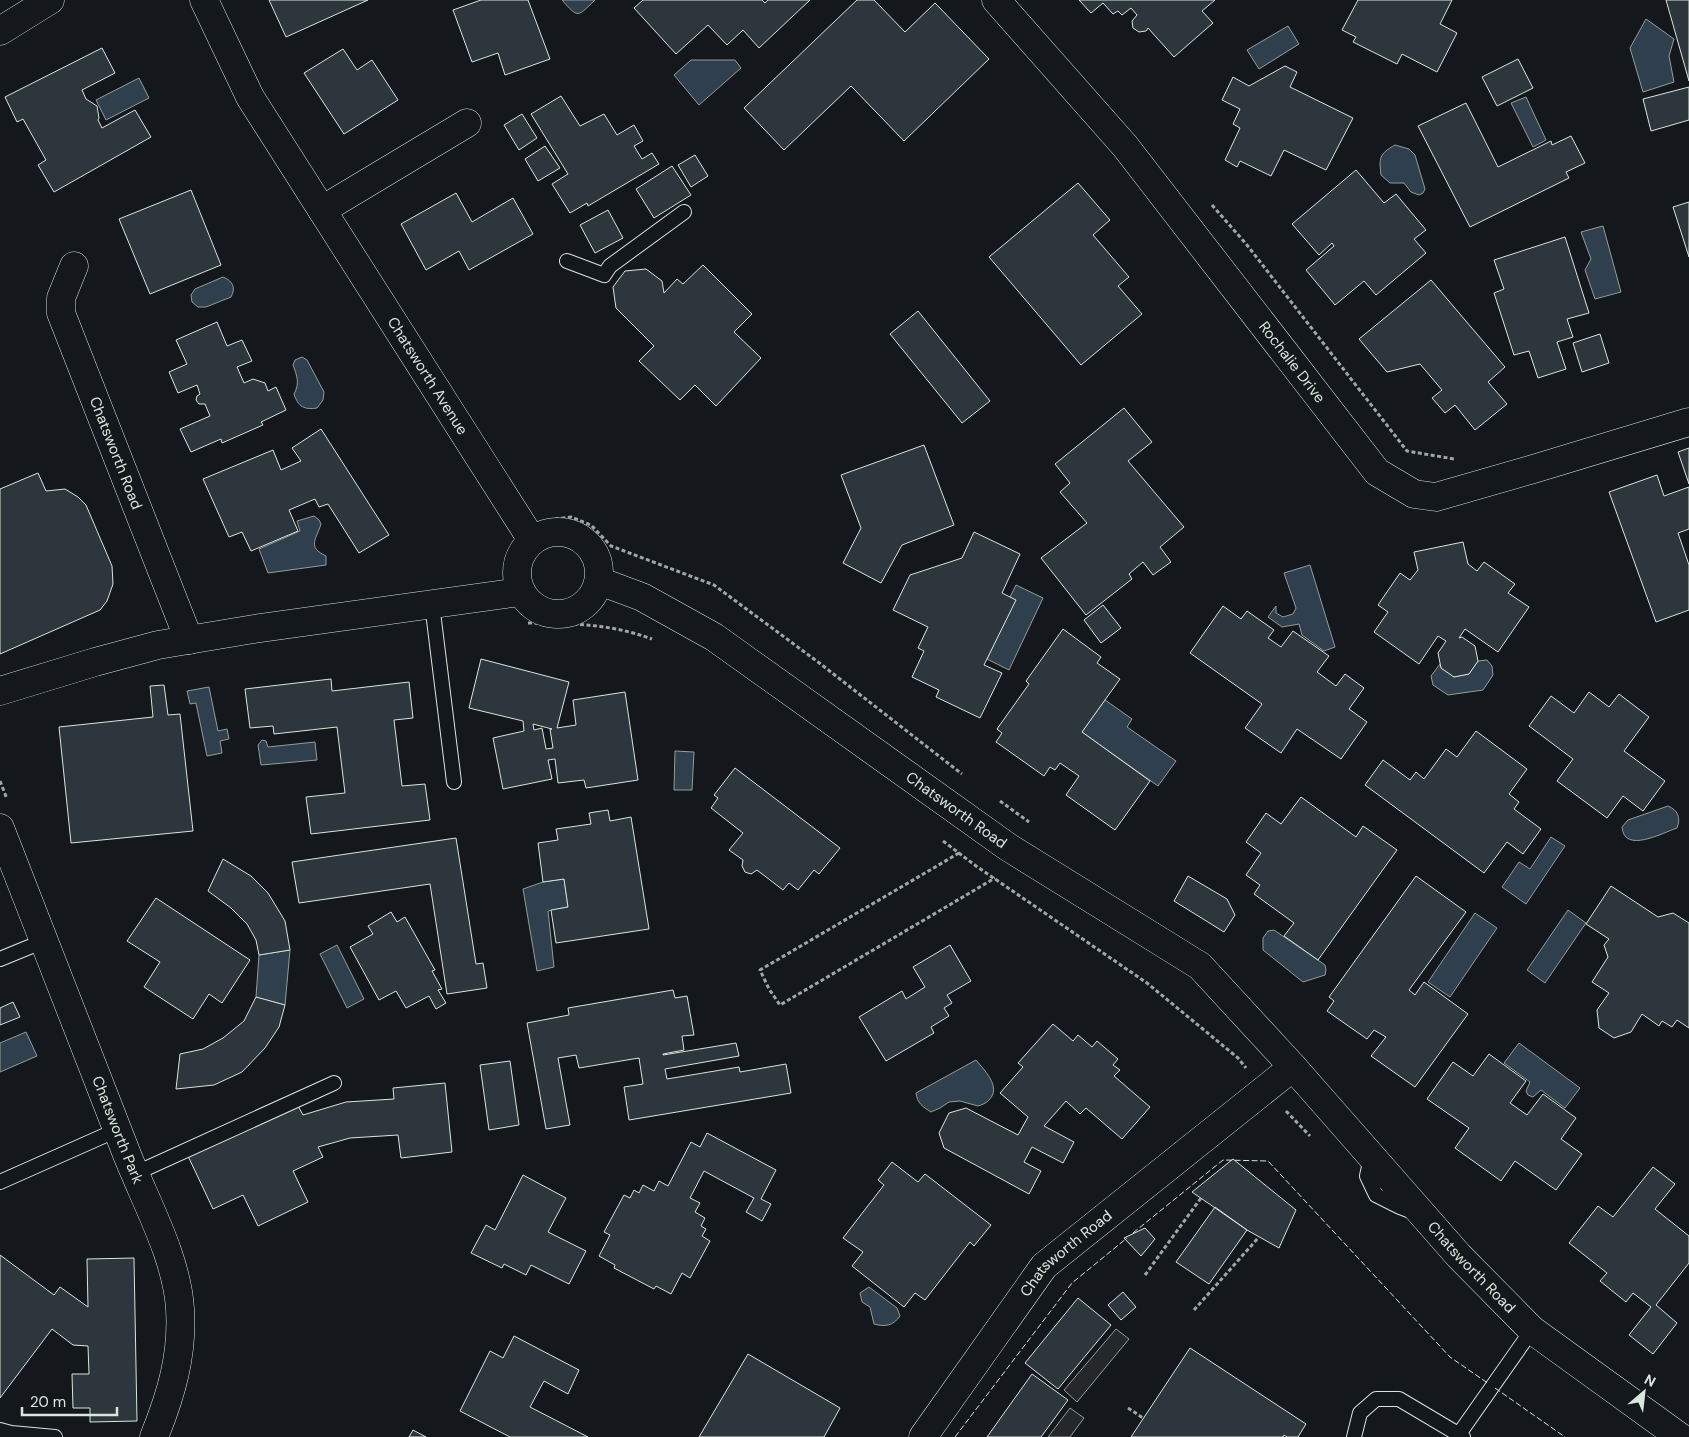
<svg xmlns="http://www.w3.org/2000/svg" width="1689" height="1437" font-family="'DM Sans',sans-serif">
<rect width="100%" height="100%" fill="#14181c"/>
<path fill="#24282b" stroke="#939e99" d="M1116 1329 1129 1339 1077 1402 1064 1390Z
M1070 1408 1084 1418 1070 1437H1048Z"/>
<path fill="#2f3f4d" stroke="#939e99" d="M562 0H595C577 17 579 19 562 0Z
M1646 19 1674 39 1669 56 1674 82 1643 92 1630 48Z
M1288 26 1299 44 1259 69 1247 50Z
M691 60H735L741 68 699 105 674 75Z
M139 78 149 98 106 120 96 100Z
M1526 97 1546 140 1533 147 1511 103Z
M1395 145 1409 149 1415 155 1425 189 1423 193 1419 195 1411 192 1404 183H1390L1381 175C1379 158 1379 154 1395 145Z
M1603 226 1621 292 1595 299 1585 270 1591 259 1581 232Z
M223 277C233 281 236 288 231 297L206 307H198L192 302 191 295 195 289Z
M302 357 307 360 324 392 323 400 317 408C305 410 298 407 294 394 300 383 297 376 293 365L295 360Z
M314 516 319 520 321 524C316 540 307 547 326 556V565L268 573 259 549 300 531 297 521Z
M1310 565 1335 647 1324 651 1302 635 1299 624 1282 627 1268 617 1276 606V613L1283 617 1293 614 1296 608 1284 573Z
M1016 585 1043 598 1009 670 987 659 1015 600 1010 597Z
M1487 660 1492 666 1493 675 1483 690 1448 695 1433 685 1431 676 1440 664 1441 668 1454 677 1469 674 1478 661Z
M209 687 218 731 227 729 229 739 220 741 222 753 207 756 196 703 190 704 187 691Z
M1105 700 1132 719 1127 727 1176 761 1158 786 1082 732Z
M262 740 266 741 268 747 315 742 317 760 261 765 258 745Z
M675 751 694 752 692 790H674Z
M1668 806C1678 810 1681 818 1677 828 1662 833 1624 854 1622 827L1628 820Z
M1551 837 1565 846 1526 904 1502 887 1519 862 1530 869Z
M564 879 568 907 548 911 554 967 537 971 523 889 543 882Z
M1568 910 1586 923 1545 983 1527 970Z
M1475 913 1497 928 1450 997 1428 982Z
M1274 930 1325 965 1326 970 1325 975 1303 982 1263 950V938L1268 931Z
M337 945 364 999 347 1008 320 954Z
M290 950 285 1005 256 997 259 955Z
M26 1032 37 1056 0 1072V1043Z
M1519 1043 1580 1088 1565 1108 1541 1090 1533 1097 1528 1095 1526 1091 1530 1082 1504 1063Z
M976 1060C984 1070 1002 1087 989 1100 987 1103 981 1105 978 1106L960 1101 949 1102 940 1108 931 1112C923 1107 917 1103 916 1093Z
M869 1287 897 1308 900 1316C893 1326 885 1327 874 1324L870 1307 862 1302 860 1293Z"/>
<path fill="#2c363c" stroke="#d8e6dc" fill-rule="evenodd" d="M269 0H368L286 37Z
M481 0H528L550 59 505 75 498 53 472 62 453 10Z
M643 0H762L765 3 768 0H810L759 48 743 30 727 45 708 25 676 54 634 8Z
M857 0H874L905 32 935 3 989 59 904 141 851 86 784 150 744 108Z
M1079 0H1215L1202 11 1213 23 1174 57 1148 28 1146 31 1139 32 1133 28 1132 21 1137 15 1131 8 1122 15 1118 11 1113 14 1103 3 1091 13Z
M1358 0H1452L1440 24 1457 33 1437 72 1402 54 1397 64 1353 42 1356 37 1342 30Z
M1666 0H1689V81Z
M102 48 115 73 82 90 86 99 97 106 99 118 98 120 102 128 135 110 151 137 54 192 38 165 46 160 23 119 17 122 5 97Z
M343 49 357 70 372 60 398 100 344 134 304 73Z
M1518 59 1533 88 1497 106 1482 77Z
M1285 66 1297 72 1290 87 1353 118 1326 170 1284 150 1271 176 1240 161 1237 167 1225 160 1240 128 1233 124 1240 109 1222 100 1233 77 1249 86Z
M1689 87V120L1651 131 1643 99Z
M561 96 580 126 604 114 617 135 634 125 643 141 634 146 642 159 652 153 659 164 588 206 587 203 570 213 552 184 568 174 531 114Z
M1466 103 1498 167 1551 141 1552 145 1571 136 1585 163 1566 172 1569 178 1470 227 1418 126Z
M522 114 537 138 519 150 504 125Z
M545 146 560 168 538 181 525 159Z
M695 155 708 176 691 187 678 165Z
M672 166 691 195 654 218 636 189Z
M1356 170 1384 203 1396 194 1426 230 1414 239 1426 253 1376 295 1364 281 1335 305 1306 270 1334 246 1332 243 1319 255 1292 224Z
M1078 183 1110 220 1093 235 1129 277 1118 286 1142 314 1081 365 989 257Z
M191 190 221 265 150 294 119 219Z
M456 193 472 222 513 198 533 234 469 270 459 251 426 270 401 224Z
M1689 202V257L1673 207Z
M608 210 623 238 595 253 580 225Z
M1565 237 1589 313 1567 319 1573 337 1557 342 1566 369 1538 378 1529 351 1514 355 1494 293 1504 289 1494 260Z
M703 265 752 314 734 332 761 358 716 406 695 385 680 400 639 361 654 346 616 308 613 287 625 271 646 269 662 281 664 293 677 279 683 284Z
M1431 280 1505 367 1488 382 1507 404 1475 430 1455 405 1445 413 1432 398 1442 390 1420 364 1387 372 1359 339Z
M918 311 990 401 962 423 890 334Z
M217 322 227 346 242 340 252 361 237 367 244 383 253 379 265 383 268 391 276 387 286 410 261 422 263 425 222 443 221 439 191 452 180 429 210 416 205 404H199L196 400 197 396 200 394 197 385 178 393 169 372 187 364 176 340Z
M1600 334 1609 363 1582 372 1573 343Z
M1124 408 1152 442 1128 461 1184 527 1160 547 1171 562 1153 575 1143 562 1129 574 1132 579 1086 615 1041 558 1087 523 1060 492 1070 483 1055 464Z
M321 429 389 535 359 553 328 504 319 507 315 499 289 510 298 531 251 551 242 532 229 537 203 479 273 450 281 470 301 461 292 448Z
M924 445 954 525 902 545 881 583 843 563 861 528 841 475Z
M1689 448V484L1678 452Z
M38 473 46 491 65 489 78 497 86 505 112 566 113 584 107 601 100 610 0 654V489Z
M1657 475 1664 496 1689 487V529L1678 533 1689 565V610L1656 622 1609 492Z
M974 532 1020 554 1002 593 1016 600 984 665 1002 673 980 718 936 697 939 690 912 677 924 651 918 648 928 627 893 610 910 575 962 558Z
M1463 542 1468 564 1477 571 1484 562 1515 584 1508 593 1529 607 1498 652 1465 629 1459 638 1462 637 1475 646 1478 661 1469 674 1454 677 1441 668 1438 653 1446 641 1438 636 1419 664 1374 632 1388 612 1378 605 1400 573 1410 580 1418 570 1414 552Z
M1103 605 1121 628 1101 643 1084 620Z
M1223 606 1241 619 1247 611 1274 630 1268 638 1281 647 1293 631 1329 656 1317 672 1336 686 1345 674 1364 688 1349 709 1367 722 1341 759 1297 729 1281 753 1245 728 1262 704 1190 653Z
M1063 629 1101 657 1097 663 1120 679 1082 732 1150 781 1115 830 1066 795 1079 776 1060 763 1055 770 1050 767 1044 776 996 742 1002 733 997 729 1029 684 1026 681Z
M481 659 569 682 557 728 576 725 573 700 625 692 638 780 586 788 584 780 558 783 555 759 548 760 552 779 503 789 493 738 524 731 523 721 469 708ZM533 724 552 729H550L553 748 546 749 542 728 534 730Z
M331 679 332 691 409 682 413 718 394 720 402 786 425 784 430 820 311 834 306 797 345 793 337 727 274 734 273 726 250 728 245 689Z
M164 685 168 715 180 714 193 831 71 843 59 727 153 717 150 686Z
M1589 692 1609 707 1619 694 1649 717 1624 751 1665 781 1643 811 1623 796 1607 818 1557 781 1573 759 1529 726 1551 696 1574 713Z
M1476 731 1527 769 1509 794 1519 802 1514 809 1541 829 1523 854 1507 842 1484 873 1365 785 1383 760 1410 780 1416 772 1424 779 1446 749 1457 757Z
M735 768 840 848 819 874 814 870 798 890 789 883 783 890 757 870 751 874 745 872 742 866 743 860 729 850 743 833 711 808 718 798 714 795Z
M1301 797 1356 837 1363 826 1397 850 1318 960 1284 936 1294 923 1254 894 1260 885 1246 875 1261 853 1246 842 1266 813 1281 824Z
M608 810 610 821 631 817 649 929 556 943 551 910 568 907 564 879 543 882 538 843 558 840 556 829 591 824 589 813Z
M456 838 476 964 483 963 487 988 447 994 430 884 299 903 292 862Z
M223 859 251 876 268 893 285 921 290 950 259 955 256 940 247 924 231 908 208 891Z
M1188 876 1227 899 1235 915 1224 932 1174 901Z
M1416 876 1466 912 1409 990 1415 995 1424 982 1468 1014 1415 1087 1371 1056 1386 1037 1374 1030 1367 1039 1327 1011 1334 1001 1329 997Z
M1611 886 1658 917 1673 913 1689 923V1028L1677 1020 1672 1027 1662 1021 1659 1026 1642 1014 1631 1032 1614 1038 1599 1028 1597 1010 1609 993 1592 982 1608 957 1604 945 1609 939 1586 924Z
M156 898 250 960 222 1003 209 994 193 1019 144 987 160 962 127 941Z
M391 912 397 922 405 917 435 970 432 971 442 989 438 990 446 1003 436 1009 429 996 406 1008 396 991 379 1000 350 947 373 934 368 926Z
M950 945 971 981 947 995 952 1003 944 1008 949 1016 931 1027 934 1033 886 1061 859 1017 902 991 906 999 925 987 913 967Z
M673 990 675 998 687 996 694 1035 682 1036 684 1050 663 1054V1055L736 1043 739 1056 665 1069 667 1079 739 1067 740 1072 786 1064 791 1093 629 1120 624 1087 643 1084 639 1058 579 1068 576 1055 558 1058 570 1125 546 1129 527 1023 569 1015 568 1008Z
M256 997 285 1005 279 1027 265 1048 242 1072 214 1085 176 1089 180 1054 203 1049 223 1038 244 1021Z
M13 1002 20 1017 0 1025V1008Z
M1053 1024 1073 1041 1078 1035 1092 1047 1097 1041 1118 1059 1113 1065 1120 1070 1114 1076 1150 1107 1122 1139 1086 1108 1080 1114 1066 1101 1044 1126 1074 1142 1063 1163 1032 1147 1024 1162 1041 1171 1029 1194 944 1148 939 1133 949 1113 966 1108 1018 1135 1028 1117 1000 1093 1023 1067 1018 1063Z
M1489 1054 1526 1081 1510 1103 1527 1115 1543 1094 1576 1118 1561 1139 1582 1154 1556 1190 1515 1161 1501 1181 1455 1148 1469 1128 1427 1099 1453 1062 1473 1076Z
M510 1061 519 1125 489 1130 480 1065Z
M445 1083 452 1152 401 1158 398 1135 350 1138 318 1147 323 1157 293 1171 308 1202 258 1226 243 1195 213 1209 188 1156 297 1104 303 1115 346 1102 394 1099 393 1088Z
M707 1133 776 1170 761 1199 771 1204 762 1221 746 1212 754 1198 704 1171 690 1198 700 1203 695 1212 705 1218 701 1226 706 1229 702 1236 710 1241 690 1278 682 1273 671 1294 656 1286 654 1289 614 1268 615 1265 599 1256 610 1235 604 1232 624 1195 630 1198 634 1190 639 1193 643 1185 654 1191 659 1181 668 1186 691 1142 700 1147Z
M1233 1159 1296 1210 1279 1248 1247 1230 1192 1192Z
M892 1162 918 1182 925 1174 991 1225 974 1246 970 1242 925 1300 915 1293 904 1307 852 1266 863 1252 843 1238 884 1185 878 1180Z
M1653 1167 1675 1184 1655 1209 1689 1236V1263L1656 1305 1677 1323 1653 1354 1629 1335 1651 1307 1633 1293 1626 1302 1600 1281 1607 1273 1569 1243 1598 1206 1613 1217Z
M523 1175 566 1198 548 1232 586 1251 569 1284 531 1265 526 1275 504 1264 502 1268 471 1253 486 1225 495 1230Z
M1215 1207 1247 1230 1209 1284 1176 1262Z
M1145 1228 1155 1239 1141 1256 1124 1238Z
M0 1255 54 1295 60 1287 88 1307 87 1259 134 1258 137 1421 90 1422V1408H73L72 1374H89L88 1346 73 1345 52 1329 0 1398Z
M1123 1292 1136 1307 1121 1320 1108 1305Z
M1078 1298 1111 1325 1058 1389 1025 1363Z
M514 1336 579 1370 568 1394 544 1381 530 1407 588 1437H510L460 1411 490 1351 503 1358Z
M1190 1348 1306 1424 1298 1437H1287L1284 1435 1283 1437H1131Z
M748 1354 840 1408 824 1437H699Z
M1032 1374 1068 1400 1041 1437H987Z
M413 1430 426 1437H409Z"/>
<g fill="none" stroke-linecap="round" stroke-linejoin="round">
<g stroke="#d8e6dc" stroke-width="16">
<path id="service" d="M567 261 604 275 610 266 684 212
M432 604 454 782
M0 959 44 941
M1371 1157 1367 1176 1376 1195 1400 1207 1413 1212
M134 1174 334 1083
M0 1182 117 1130
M0 1430 11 1433 55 1437
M1459 1434 1532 1330
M1354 1437 1360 1413 1376 1399H1399L1463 1437"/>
</g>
<g stroke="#d8e6dc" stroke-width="29">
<g id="minor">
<path id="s1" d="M204 0 250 97 532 540"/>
<path id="s2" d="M996 0 1125 146 1377 472 1414 494 1436 497 1530 470 1689 422"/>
<path d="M0 31 50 0"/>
<path d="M322 210 467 123"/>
<path id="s3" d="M74 266 61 298V313L189 640"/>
<circle cx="558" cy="573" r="41"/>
<path id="s4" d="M599 581 642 597 714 637 1008 847 1200 966 1293 1067 1459 1256 1532 1330 1680 1437"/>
<path d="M0 691 95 662 158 645 254 629 520 592"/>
<path id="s5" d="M0 828C42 936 84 1044 126 1152 145 1201 177 1257 180 1309 183 1355 171 1395 154 1437"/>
<path id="s6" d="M923 1437 1044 1266 1293 1067"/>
</g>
</g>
<path stroke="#9da8a2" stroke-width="3" stroke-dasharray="4 2.5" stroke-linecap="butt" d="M1212 205 1247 245 1407 451 1454 459
M555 519 571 517 591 525 611 546 714 585 818 662 962 774
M528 623C573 624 608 623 652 639
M0 781 7 799
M1000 801 1029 822
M943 841 976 866 1147 983 1238 1058 1246 1068
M959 853 760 970 769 989 780 1005 995 878
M1286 1111 1310 1136
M1145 1275 1201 1198
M1194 1310 1259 1237
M1128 1408 1143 1418"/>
<use href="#service" stroke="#14181c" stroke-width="14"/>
<use href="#minor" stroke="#14181c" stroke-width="28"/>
<path stroke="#d8e6dc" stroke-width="1" stroke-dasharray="6 2.5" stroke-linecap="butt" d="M1133 1233 1223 1160 1268 1161 1450 1357 1489 1384
M1495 1388 1565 1437
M955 1437 1072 1283 1127 1238"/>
</g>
<g text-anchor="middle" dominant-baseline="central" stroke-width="4" stroke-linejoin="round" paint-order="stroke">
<g font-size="15" fill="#d8e6dc" stroke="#14181c">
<text stroke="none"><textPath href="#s2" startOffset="468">Rochalie Drive</textPath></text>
<text stroke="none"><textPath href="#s1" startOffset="438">Chatsworth Avenue</textPath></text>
<text stroke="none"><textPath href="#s3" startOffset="200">Chatsworth Road</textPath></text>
<text stroke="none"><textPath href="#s4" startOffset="426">Chatsworth Road</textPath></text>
<text stroke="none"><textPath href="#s5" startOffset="324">Chatsworth Park</textPath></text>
<text stroke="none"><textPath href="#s6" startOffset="234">Chatsworth Road</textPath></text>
<text stroke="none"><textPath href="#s4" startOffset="1121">Chatsworth Road</textPath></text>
</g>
</g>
<g transform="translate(1644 1392) rotate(28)" stroke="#14181c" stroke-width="4" paint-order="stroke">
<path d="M0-4L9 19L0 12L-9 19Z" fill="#d8e6dc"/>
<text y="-8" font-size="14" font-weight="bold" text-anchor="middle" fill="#d8e6dc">N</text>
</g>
<path d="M22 1407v8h95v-8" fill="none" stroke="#d8e6dc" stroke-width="2.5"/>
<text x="30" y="1407" font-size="15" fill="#d8e6dc" stroke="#14181c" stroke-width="4" paint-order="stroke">20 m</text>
</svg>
